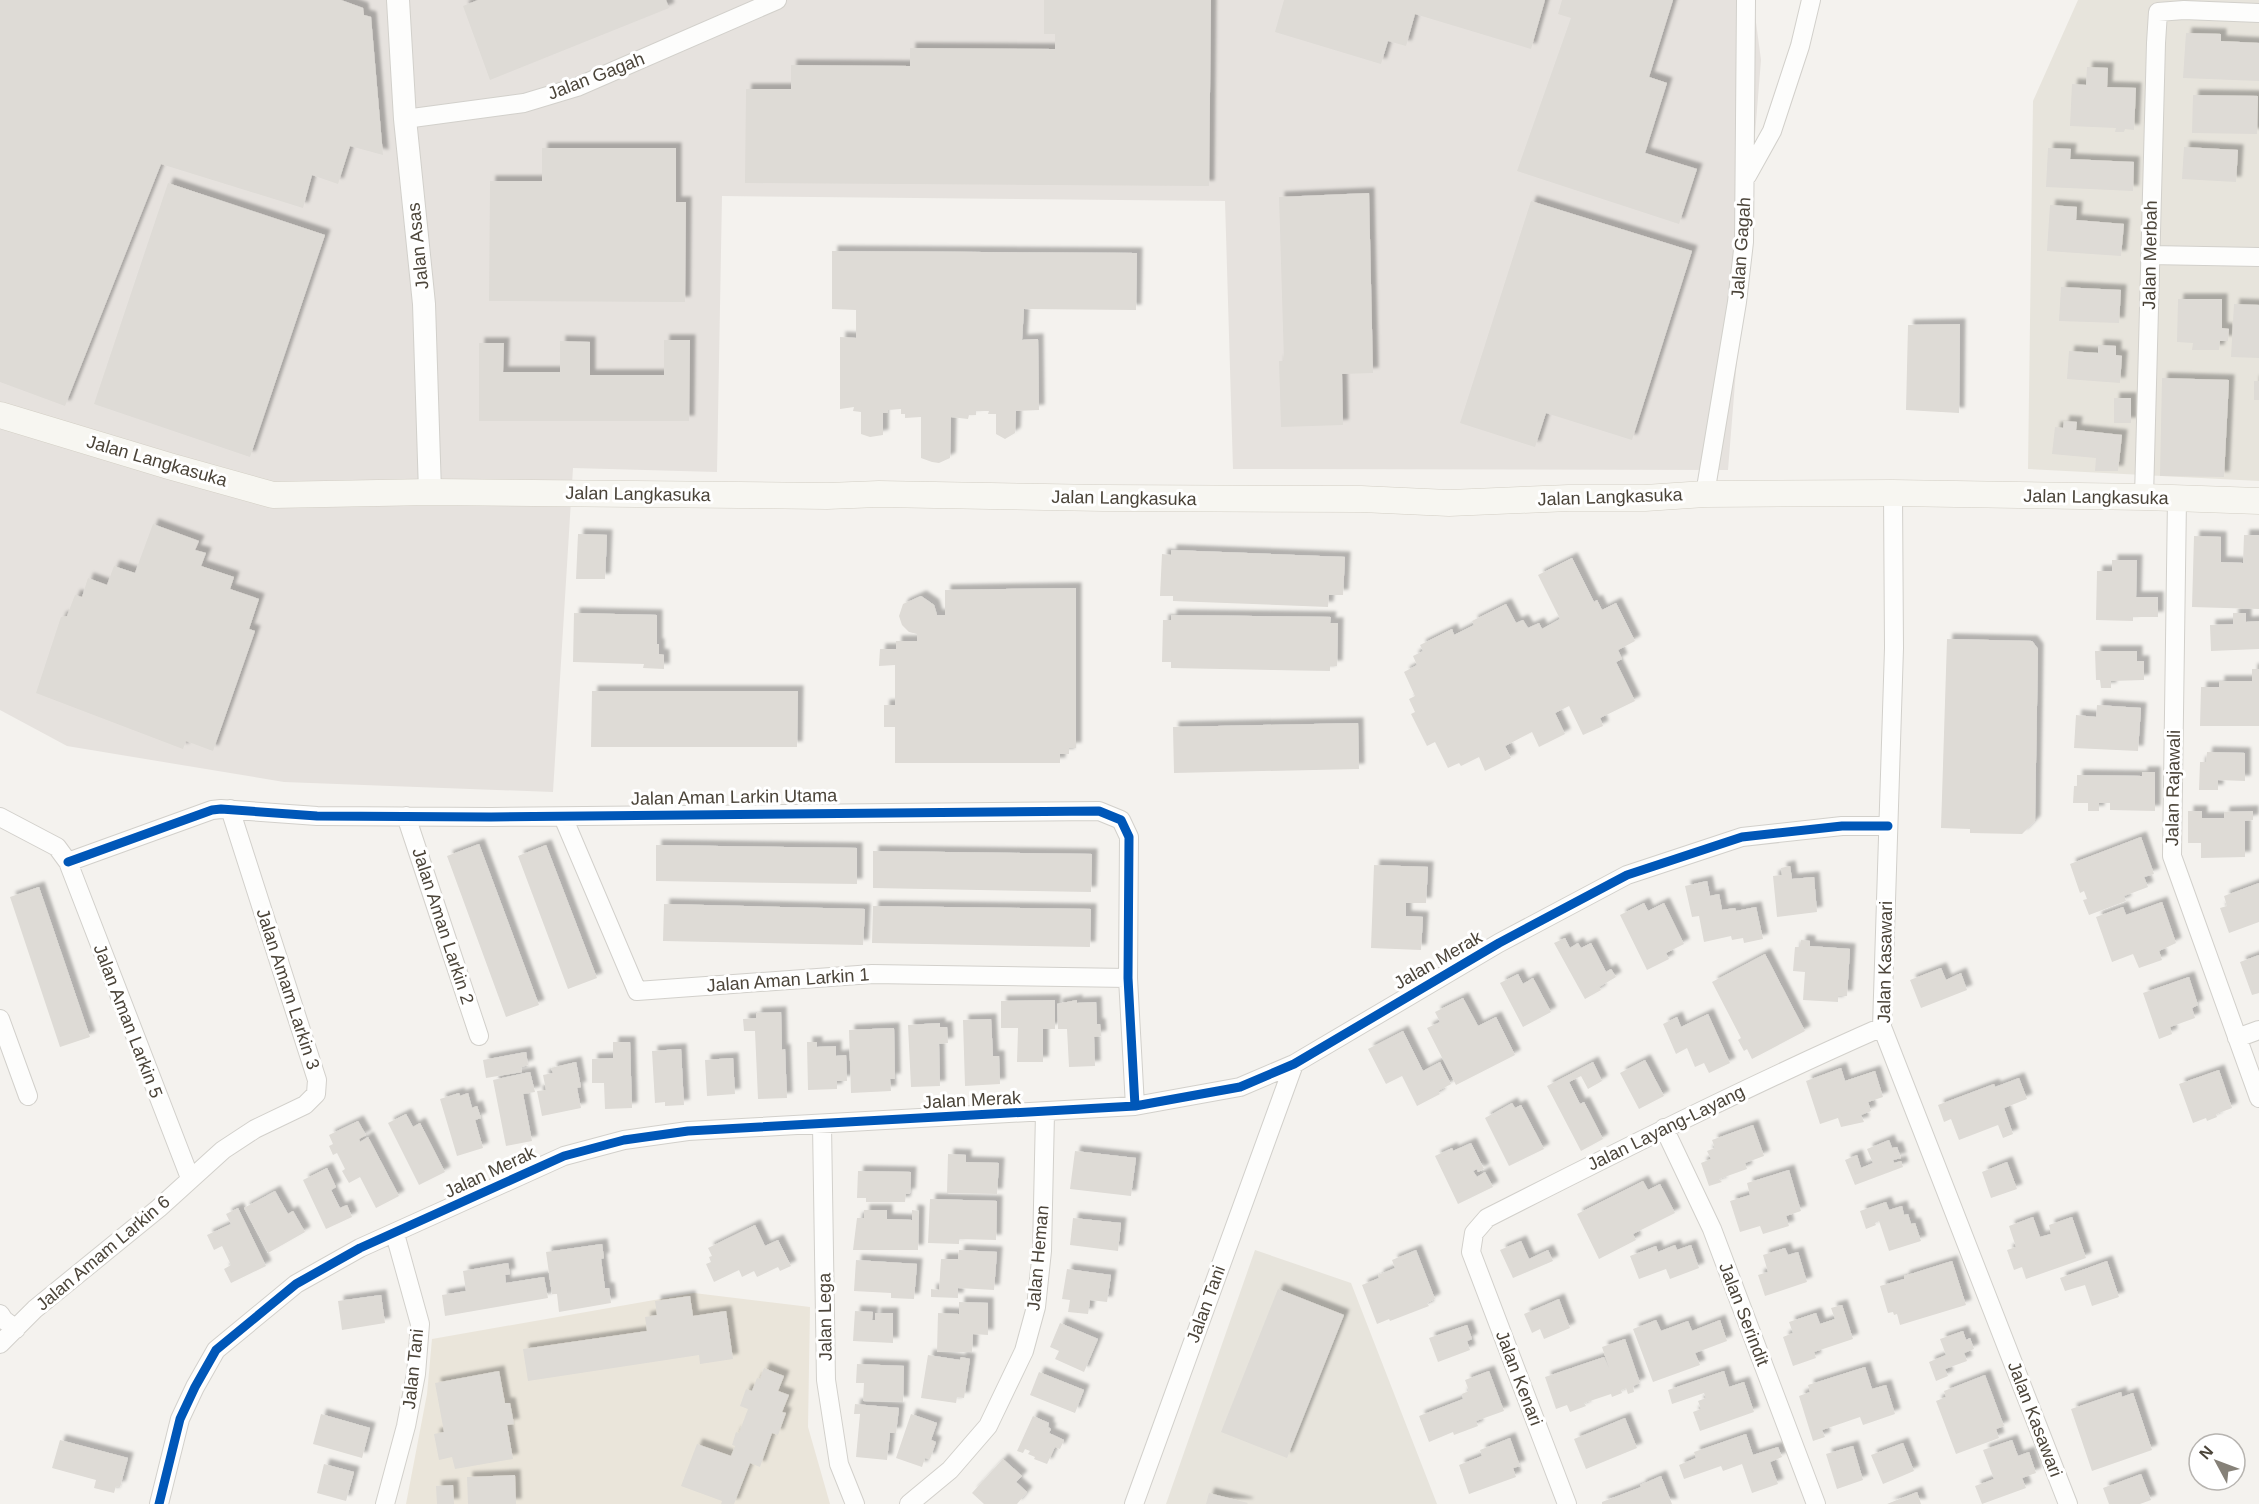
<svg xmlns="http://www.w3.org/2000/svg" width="2259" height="1504" font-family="Helvetica,sans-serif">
<defs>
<filter id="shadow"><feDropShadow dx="5.5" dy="-5.5" stdDeviation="1.5" flood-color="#0004"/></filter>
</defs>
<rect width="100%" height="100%" fill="#f4f2ee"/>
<path fill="#e7e4dc" d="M2078 0H2259V481L2028 469 2033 101Z
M1255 1250 1351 1283 1437 1504H1166Z"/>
<path fill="#e6e2de" d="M0 0H1753L1761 60 1728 470 1233 469 1225 201 722 196 717 472 573 468 553 792 284 782 67 746 0 710Z"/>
<path fill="#eae5da" d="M694 1293 810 1307 808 1427 830 1504H406L427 1394 432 1339Z"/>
<path fill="#dedbd6" filter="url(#shadow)" d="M0 0H341L363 8 364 15 371 17 383 155 350 146 338 184 312 175 303 208 161 164 65 406 0 382Z
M478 0H666L669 8 490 80 463 6Z
M1044 0H1211L1209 186 745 183 746 89H791V65L910 66V48L1055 49V34H1044Z
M1284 0H1545L1531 49 1415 14 1406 46 1388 41 1381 64 1275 32Z
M1562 0H1673L1649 77 1667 83 1645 153 1697 169 1679 224 1517 171 1571 18 1558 14Z
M2186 33 2221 34V41L2259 43V81L2183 78Z
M2087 67 2108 68 2107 87 2136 88 2134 130 2125 129 2124 132H2115L2116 128 2070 126 2072 84 2086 85Z
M2193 95 2258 96 2257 134 2192 133Z
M2184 147 2238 150 2236 182 2182 179Z
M542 148H676V202H686L685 302 489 301 490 181H542Z
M2048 148 2071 149 2070 159 2134 162 2133 191 2046 187Z
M168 183 325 235 250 457 94 404Z
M1369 193 1373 373 1342 374 1343 425 1281 427 1279 361H1284L1279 197Z
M1531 201 1692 251 1632 440 1546 413 1535 447 1460 423Z
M2050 205 2077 207 2076 220 2124 224 2121 256 2047 251Z
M832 251 1137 253 1136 310 1024 309 1022 340 1038 339 1039 410 1016 411 1015 433 1005 439 996 434V414H988L989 411H976V415H969L968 419 951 417 950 458 939 463 932 462 921 458V417L905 418V414H901V409L888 410V413H883V435L870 437 861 434V412L853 411 854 407 840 409V337L856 338V310L832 309Z
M2061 287 2121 290 2119 323 2059 321Z
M2178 299H2222V328L2229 329 2228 341H2220L2219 350H2192L2193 343 2177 342Z
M2234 304 2259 305V358L2231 357Z
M1960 324 1959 413 1906 410 1908 325Z
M664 340H690L689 421H479V343H504L503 372H560V341L590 342V375H664Z
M2098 345 2116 346V355L2122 356 2120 383 2067 379 2069 351 2098 353Z
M2162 378 2229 380 2224 477 2160 476Z
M2254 381H2259V400H2254Z
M2114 398H2131V423H2114Z
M2064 421 2077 422 2076 430 2122 435 2118 471H2095L2096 458 2052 454 2055 427 2063 428Z
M153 524 199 541 195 550 206 553 201 566 234 577 230 589 259 599 249 629 255 631 213 751 186 741 183 749 36 693 61 617 67 616 75 595 82 597 88 578 107 585 114 566 135 573Z
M578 534 607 535 605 579H576Z
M2244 535H2259V609L2192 607 2194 536 2221 537V562L2243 563Z
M1171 550 1345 557 1343 595H1329L1328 607 1173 601V596H1160L1162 554 1171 555Z
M1572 558 1594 602 1597 600 1602 610 1616 603 1635 641 1618 650 1622 659 1616 662 1635 701 1600 718 1603 726 1583 735 1569 706 1555 713 1565 734 1539 747 1532 732 1505 746 1511 758 1485 771 1479 757 1461 766 1459 763 1448 768 1435 742 1427 746 1411 714 1415 712 1409 699 1415 696 1404 672 1417 665 1413 656 1423 651 1420 645 1452 629 1454 635 1474 625 1472 621 1506 604 1516 623 1523 620 1528 628 1539 623 1542 629 1560 619 1538 575Z
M2112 560H2137L2136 597H2158V617H2133V621L2096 620 2097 571H2112Z
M1076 588V748H1069V754H1060V763H895V727H884V705H895V665L879 666 880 649H896V641H917V634L909 632 902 625 899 616 903 604 921 596 934 605 937 615H945V590Z
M574 613 657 615V644H659V654L664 655V669L643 668 644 664 573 662Z
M2233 613H2246V622L2259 621V649L2211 651 2210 625 2233 624Z
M1171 615 1331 617 1330 623H1338L1337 666H1330V671L1171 668V662H1162L1163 620H1171Z
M1947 639 2032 641 2038 649 2035 821 2022 834 1970 833V829L1941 828Z
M2095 651H2137V661H2144V680L2111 681V688H2101L2100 680H2096Z
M2252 669H2259V726H2200L2201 687H2219V681H2252Z
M592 691H798L797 747H591Z
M2097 705 2141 708 2138 751 2074 748 2076 715 2096 717Z
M1358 723 1359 769 1174 773 1173 727Z
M2207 752 2245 753V781L2218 780V790H2199L2200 762H2206Z
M2142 772H2155V811L2110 810V803H2099V811H2088V803H2073L2074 786H2077V775L2142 776Z
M2188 811H2202V818H2224V812L2253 811V820L2245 821V857L2201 858V843H2188Z
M2141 837 2154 874 2144 877 2148 887 2124 896 2126 901 2089 915 2083 900 2087 899 2084 891 2080 893 2070 864Z
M479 844 539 1005 506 1017 447 856Z
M546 845 597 978 568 989 518 856Z
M656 845 857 848V884L656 881Z
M873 851 1092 854 1091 892 873 888Z
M1374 865 1428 867 1426 903H1406V916L1423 917 1421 950 1371 948Z
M1790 866 1792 879 1814 877 1817 912 1777 917 1773 876 1782 875 1781 868Z
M1707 881 1710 896 1719 894 1722 910 1735 908 1736 911 1756 907 1763 939 1744 943 1743 938 1732 940 1731 936 1704 942 1699 916 1692 917 1685 886Z
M2259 883V922L2229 933 2220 908 2227 906 2224 896Z
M39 887 90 1037 60 1047 10 897Z
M2162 902 2176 943 2159 951 2162 960 2139 968 2133 954 2112 962 2096 917 2123 907 2126 915Z
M1644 903 1648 911 1664 903 1684 944 1666 953 1669 959 1647 970 1620 915Z
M664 904 865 909 863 945 663 941Z
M873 906 1091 909 1090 947 872 943Z
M1565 938 1570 948 1578 943 1581 948 1591 943 1606 972 1611 969 1616 977 1599 987 1601 990 1585 999 1554 943Z
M1801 940 1810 941V946L1850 949 1847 996H1838V1002L1803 1000 1805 972 1793 971 1795 947H1800Z
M1765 954 1805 1031 1752 1059 1747 1049 1744 1051 1738 1040 1741 1038 1712 982Z
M2259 955V993L2252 995 2240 962Z
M1941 968 1946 980 1961 973 1967 990 1921 1008 1910 980Z
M1518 974 1523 984 1533 978 1551 1012 1523 1027 1500 983Z
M2189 977 2198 1005 2192 1008 2195 1018 2170 1027 2172 1034 2159 1039 2143 993Z
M1463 998 1478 1026 1496 1017 1515 1055 1456 1085 1427 1028 1440 1022 1435 1012Z
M1055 1000V1029H1043V1062H1017L1018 1028H1001V1001Z
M1077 1000V1003L1096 1002 1097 1024H1100L1101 1036 1094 1037 1095 1066 1069 1067 1067 1029H1058L1057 1004Z
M781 1012 782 1050 785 1049 787 1098 758 1099 755 1031H744L743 1019 756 1018V1013Z
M1708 1014 1730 1063 1709 1073 1704 1063 1695 1067 1687 1048 1676 1054 1663 1024 1677 1017 1681 1027Z
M991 1019 993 1056H999L1000 1084 965 1086 963 1020Z
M940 1023V1027H947L948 1043 939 1044 940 1086 911 1087 908 1025Z
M894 1028 895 1079H890L891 1091 851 1093 849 1030Z
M1403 1031 1423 1071 1440 1062 1451 1084 1438 1091 1440 1094 1417 1106 1402 1076 1386 1084 1368 1049Z
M613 1042H630L632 1108 605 1109 604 1083H592V1059L613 1058Z
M807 1042H817V1047L836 1046V1056L846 1055 847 1081H837V1089L808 1090Z
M681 1049 684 1105 665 1106V1102L655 1103 652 1051Z
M526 1052 528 1065 521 1067 522 1072 486 1078 483 1060Z
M733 1058 735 1094 707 1096 705 1060Z
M1645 1060 1664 1096 1639 1109 1620 1073Z
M576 1062 581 1087 577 1088 581 1108 542 1116 537 1091 546 1090 543 1075 553 1073 551 1068Z
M1593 1062 1602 1081 1588 1089 1581 1076 1569 1082 1580 1104 1584 1102 1603 1139 1581 1151 1547 1086Z
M1841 1068 1845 1081 1875 1071 1883 1097 1868 1102 1871 1111 1861 1115 1864 1122 1841 1127 1838 1118 1820 1124 1806 1081Z
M2219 1070 2232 1108 2216 1114 2217 1117 2207 1121 2206 1118 2193 1123 2179 1084Z
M530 1072 535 1092 523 1094 532 1141 506 1146 493 1080Z
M2019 1078 2027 1099 2004 1108 2013 1134 2003 1138 1998 1125 1959 1140 1951 1119 1944 1122 1938 1105 1994 1084 1995 1087Z
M459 1093 460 1096 468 1093 472 1108 477 1106 481 1118 475 1120 483 1148 457 1156 440 1099Z
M1512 1103 1515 1108 1521 1105 1544 1149 1509 1166 1485 1118Z
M406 1114 413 1127 420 1123 445 1172 419 1185 388 1123Z
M358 1121 366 1135 359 1139 360 1142 368 1137 399 1196 376 1208 360 1177 349 1183 342 1171 345 1169 337 1153 333 1155 329 1146 333 1144 329 1135Z
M1753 1125 1764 1156 1745 1163 1747 1169 1719 1179 1722 1182 1709 1186 1701 1163 1711 1159 1707 1151 1715 1148 1712 1140Z
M1889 1140 1892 1148 1897 1147 1901 1158 1893 1160 1894 1163 1901 1161 1903 1167 1855 1185 1845 1160 1857 1155 1861 1168 1873 1163 1867 1149Z
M1471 1143 1484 1169 1478 1172 1477 1169 1473 1171 1477 1177 1485 1172 1493 1187 1458 1204 1435 1156 1452 1148 1453 1151Z
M1075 1151 1136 1158 1131 1196 1070 1189Z
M948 1154 966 1155V1162L999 1163 997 1194 947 1193Z
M2007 1162 2017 1189 1991 1198 1982 1172Z
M327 1168 336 1187 331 1190 340 1208 347 1205 352 1217 326 1229 303 1180Z
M1789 1170 1801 1211 1786 1216 1789 1226 1763 1234 1760 1226 1740 1232 1730 1201 1750 1195 1747 1183Z
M858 1171 911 1172 910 1194H906L905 1202H866V1198H857Z
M1643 1181 1648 1190 1660 1184 1675 1213 1633 1234 1636 1240 1599 1259 1577 1214Z
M275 1191 288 1214 293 1211 305 1232 268 1253 244 1208Z
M930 1199 997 1201 996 1240 959 1239V1244L928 1243Z
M1886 1202 1889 1210 1902 1206 1904 1215 1908 1214 1911 1224 1915 1223 1921 1241 1889 1251 1879 1221 1875 1223 1876 1225 1866 1229 1860 1211Z
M238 1208 266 1266 231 1283 224 1269 231 1265 222 1246 214 1250 207 1235 231 1224 226 1214Z
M864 1210H887V1219L912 1220V1210L919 1211 918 1250H853L857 1218H864Z
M2033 1217 2040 1237 2051 1234 2049 1225 2072 1217 2086 1258 2026 1279 2022 1267 2014 1270 2007 1250 2016 1247 2009 1226Z
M1073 1218 1121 1223 1118 1251 1070 1245Z
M755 1225 765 1246 778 1240 791 1266 780 1271 778 1267 757 1277 754 1271 742 1277 739 1270 714 1282 706 1264 711 1262 709 1257 712 1256 708 1248Z
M1521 1241 1529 1259 1548 1250 1553 1261 1513 1278 1500 1250Z
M602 1244 604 1258 601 1259 605 1288H609L611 1303 559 1312 557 1294H552L546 1252Z
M1675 1245 1677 1250 1691 1245 1699 1268 1670 1279 1666 1269 1639 1279 1630 1256 1656 1246 1658 1252Z
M1785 1248 1788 1255 1798 1252 1807 1282 1765 1296 1758 1275 1768 1272 1763 1255Z
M959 1250 997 1252 994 1290 958 1288V1298L931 1297V1289L939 1290 941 1259H958Z
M1416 1250 1435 1299 1427 1303 1429 1306 1390 1321 1389 1319 1377 1324 1362 1285 1379 1278 1378 1275 1395 1268 1392 1260Z
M856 1260 917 1264 914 1299 891 1298V1293L854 1291Z
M1952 1261 1966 1305 1900 1325 1897 1314 1894 1315 1893 1312 1888 1313 1880 1286 1904 1279V1276Z
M2107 1261 2119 1297 2092 1306 2085 1285 2065 1291 2060 1278Z
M508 1263 510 1274 505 1275 506 1283 544 1277 548 1298 445 1316 442 1295 466 1291 463 1271Z
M1067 1269 1111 1275 1107 1302 1090 1300 1088 1314 1068 1312 1070 1300 1062 1299Z
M1278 1289 1344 1315 1287 1458 1221 1432Z
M381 1295 385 1323 342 1330 338 1301Z
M690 1296 693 1316 726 1311 733 1359 700 1364 699 1355 528 1381 523 1349 647 1331 645 1317 657 1315 655 1301Z
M1559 1299 1570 1328 1544 1339 1540 1329 1532 1333 1524 1314Z
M959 1302 988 1303V1335L973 1334 972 1352H937L938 1313 959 1314Z
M1842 1305 1853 1339 1814 1352 1816 1358 1793 1366 1783 1337 1793 1333 1789 1322 1816 1313 1820 1324 1835 1319 1831 1308Z
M855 1311 873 1312 872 1320H875V1313H893V1343L853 1341Z
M1656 1320 1661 1331 1688 1321 1692 1331 1720 1320 1727 1341 1695 1353 1700 1365 1653 1382 1633 1329Z
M1060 1323 1098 1339 1084 1372 1055 1359 1059 1351 1050 1347Z
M1467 1325 1472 1339 1467 1341 1470 1350 1438 1362 1429 1338Z
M1963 1331 1966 1340 1970 1338 1974 1349 1964 1353 1967 1361 1945 1369 1948 1376 1936 1381 1929 1362 1946 1355 1940 1339Z
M1625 1339 1640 1383 1633 1386 1634 1392 1628 1394 1626 1388 1621 1390 1622 1393 1612 1397 1611 1394 1584 1403 1586 1406 1570 1412 1567 1405 1556 1409 1545 1377 1604 1357 1609 1368 1602 1347Z
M928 1355 960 1360 961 1357 970 1359 964 1398 957 1397 956 1403 921 1398Z
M857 1364 904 1366 903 1402 863 1401 864 1383H856Z
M1865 1367 1872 1389 1886 1385 1895 1414 1863 1425 1860 1417 1822 1430 1825 1437 1813 1441 1799 1396 1810 1392 1808 1385Z
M764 1368 784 1376 778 1391 789 1395 782 1412 786 1413 778 1435 772 1433 760 1467 750 1463 734 1504H721L722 1501 681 1486 697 1444 731 1456 735 1446 732 1445 736 1432 739 1433 748 1409 740 1406 746 1389 752 1391 757 1378 760 1379Z
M499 1371 505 1403H510L514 1424 507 1425 513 1459 455 1469 452 1457 439 1460 434 1434 444 1432 435 1383Z
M1489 1371 1504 1411 1476 1421 1478 1426 1454 1435 1453 1432 1429 1442 1419 1416 1463 1399 1462 1394 1469 1391 1465 1380Z
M1724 1371 1729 1387 1744 1382 1754 1412 1700 1431 1693 1412 1701 1409 1698 1401 1706 1398 1704 1393 1672 1404 1668 1390Z
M1039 1372 1084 1390 1075 1413 1030 1395Z
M1985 1375 2004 1426 1996 1429 1999 1438 1956 1454 1936 1401 1946 1397 1944 1391Z
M2121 1392 2122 1397 2133 1393 2152 1450 2092 1471 2071 1409Z
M855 1404 899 1408 896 1433H890L887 1460 856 1457 860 1414H854Z
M321 1414 370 1428 362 1458 313 1444Z
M911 1414 937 1423 931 1440 936 1442 930 1459 925 1458 922 1467 896 1458Z
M1033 1416 1049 1423 1048 1427 1051 1429 1049 1433 1064 1440 1060 1449 1055 1447 1047 1464 1034 1459 1035 1457 1028 1454 1030 1451 1025 1449 1023 1453 1017 1451Z
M1625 1418 1637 1448 1586 1469 1574 1439Z
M1746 1434 1753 1455 1778 1447 1782 1457 1770 1462 1778 1484 1752 1493 1742 1464 1723 1471 1721 1466 1684 1479 1679 1465 1696 1458 1694 1452Z
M1510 1438 1520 1466 1513 1468 1516 1477 1469 1494 1459 1465 1482 1456 1480 1450Z
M60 1440 128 1458 120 1487 116 1486 114 1493 94 1488 96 1480 52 1468Z
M2012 1440 2018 1456 2029 1452 2036 1473 2022 1478 2026 1488 1982 1504 1975 1486 1994 1479 1983 1450Z
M1903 1443 1914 1471 1883 1484 1871 1455Z
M1853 1446 1863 1480 1837 1489 1826 1454Z
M1003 1459 1022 1476 1016 1482 1027 1492 1017 1504H984L972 1493Z
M324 1464 354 1472 346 1501 317 1493Z
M2141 1474 2151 1500 2140 1504H2109L2103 1488Z
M515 1475 516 1504H468L467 1477Z
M1661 1476 1672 1504H1602V1502L1641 1487 1640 1485Z
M453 1485 454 1504H437L436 1486Z
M1917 1492 1921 1504H1887Z
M1209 1493 1248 1503 1247 1504H1206Z"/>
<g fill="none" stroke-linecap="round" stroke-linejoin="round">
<g stroke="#d2d0cb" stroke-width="20">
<path id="minor" d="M405 119 524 103 577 87 777 0
M1747 176 1772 131 1800 46 1811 0
M2150 255 2259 257
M1893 493 1894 648 1882 1027 2068 1504
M1705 494 1737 302 1744 242 1746 0
M2144 497 2156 43 2158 12 2184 10 2259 13
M2177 499 2172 856 2259 1098
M406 816 479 1036
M0 817 57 847 68 862 190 1178
M563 817 637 991 872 974 1128 978
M68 862 212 810 221 809 317 816 491 817 1099 811 1121 820 1129 837 1128 978 1135 1106
M0 1019 28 1096
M2237 1038 2259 1030
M822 1125 826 1380 839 1464 855 1504
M1664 1128 1712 1229 1816 1504
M0 1314 4 1320 16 1329
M0 1344 35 1309 159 1208 223 1150 255 1129 305 1105 316 1094 317 1080 230 809
M159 1504 180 1419 195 1387 216 1350 296 1284 360 1248 564 1156 624 1140 688 1131 1135 1106 1240 1087 1294 1064 1499 943 1627 875 1742 837 1842 826H1888
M385 1504 406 1426 416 1374 420 1324 395 1234
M909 1504 950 1470 988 1426 1024 1351 1036 1307 1042 1251 1045 1113
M1134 1504 1294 1064
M1567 1504 1471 1252 1474 1233 1487 1218C1617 1152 1748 1086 1882 1027"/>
</g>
<g stroke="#d2d0cb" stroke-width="24">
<path id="tertiary" d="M398 0 405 119 424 304 430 492"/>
</g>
<g stroke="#d3cfc5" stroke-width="27">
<path id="secondary" d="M0 415 169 466 273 495 430 492 827 496 879 494 1103 498 1361 499 1449 503 1569 498H1645L1705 494 1893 493 2144 497 2259 501"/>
</g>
<use href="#minor" stroke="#fdfdfc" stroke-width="18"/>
<use href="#tertiary" stroke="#fdfdfc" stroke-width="22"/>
<use href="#secondary" stroke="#f7f6f1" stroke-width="26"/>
<g stroke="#fff" stroke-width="13">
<path id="cycleway" d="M68 862 212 810 221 809 317 816 491 817 1099 811 1121 820 1129 837 1128 978 1135 1106
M159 1504 180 1419 195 1387 216 1350 296 1284 360 1248 564 1156 624 1140 688 1131 1135 1106 1240 1087 1294 1064 1499 943 1627 875 1742 837 1842 826H1888"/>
</g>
<use href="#cycleway" stroke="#0057b8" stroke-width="9"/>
</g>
<g text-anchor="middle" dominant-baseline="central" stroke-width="6" stroke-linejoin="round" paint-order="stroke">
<g font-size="18" fill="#4b4439" stroke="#fff">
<text transform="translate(596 76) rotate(-21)">Jalan Gagah</text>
<text transform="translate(418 246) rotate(-96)">Jalan Asas</text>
<text transform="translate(1741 248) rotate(-86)">Jalan Gagah</text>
<text transform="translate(2150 255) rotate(-89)">Jalan Merbah</text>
<text transform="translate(157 461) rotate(16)">Jalan Langkasuka</text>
<text transform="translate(638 494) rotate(1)">Jalan Langkasuka</text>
<text transform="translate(1610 497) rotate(-2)">Jalan Langkasuka</text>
<text transform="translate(2096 497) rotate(1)">Jalan Langkasuka</text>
<text transform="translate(1124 498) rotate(1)">Jalan Langkasuka</text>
<text transform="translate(2173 788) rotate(-89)">Jalan Rajawali</text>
<text transform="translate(734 797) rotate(-1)">Jalan Aman Larkin Utama</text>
<text transform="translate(443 926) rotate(72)">Jalan Aman Larkin 2</text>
<text transform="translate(1438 960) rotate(-30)">Jalan Merak</text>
<text transform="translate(1885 962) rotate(-89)">Jalan Kasawari</text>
<text transform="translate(788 980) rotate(-4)">Jalan Aman Larkin 1</text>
<text transform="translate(288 989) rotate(72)">Jalan Amam Larkin 3</text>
<text transform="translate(128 1021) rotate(69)">Jalan Aman Larkin 5</text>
<text transform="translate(972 1100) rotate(-3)">Jalan Merak</text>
<text transform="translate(1666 1128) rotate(-26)">Jalan Layang-Layang</text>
<text transform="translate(490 1172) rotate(-25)">Jalan Merak</text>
<text transform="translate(103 1253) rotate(-40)">Jalan Amam Larkin 6</text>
<text transform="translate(1038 1258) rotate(-85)">Jalan Heman</text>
<text transform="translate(1206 1304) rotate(-70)">Jalan Tani</text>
<text transform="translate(1744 1314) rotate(69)">Jalan Serindit</text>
<text transform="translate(825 1317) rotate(-91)">Jalan Lega</text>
<text transform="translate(413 1369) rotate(-84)">Jalan Tani</text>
<text transform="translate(1519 1378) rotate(69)">Jalan Kenari</text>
<text transform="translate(2035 1419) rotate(69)">Jalan Kasawari</text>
</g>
</g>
<g transform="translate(2217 1462) rotate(311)"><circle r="28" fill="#ffffff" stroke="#b7b4b0" stroke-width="1.5"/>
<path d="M0-4.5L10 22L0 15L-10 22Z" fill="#868178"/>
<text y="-9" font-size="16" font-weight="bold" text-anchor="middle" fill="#4b4439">N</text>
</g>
</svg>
